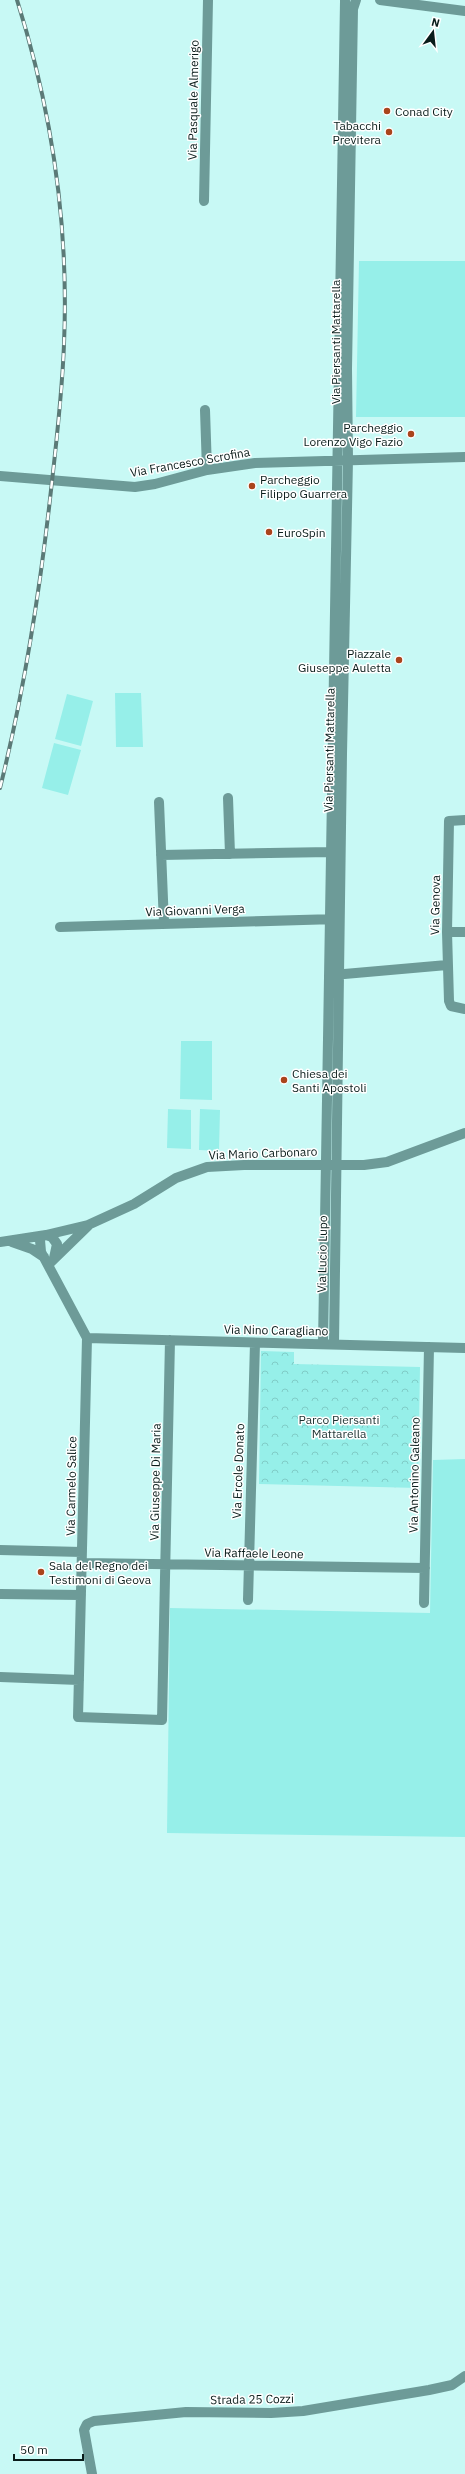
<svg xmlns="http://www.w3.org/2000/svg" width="465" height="2474" font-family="'IBM Plex Sans',sans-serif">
<defs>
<pattern id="forest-crowns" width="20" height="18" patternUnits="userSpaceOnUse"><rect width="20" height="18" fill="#96efe9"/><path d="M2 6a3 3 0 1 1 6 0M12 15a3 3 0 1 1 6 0" fill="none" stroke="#80ccc7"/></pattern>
</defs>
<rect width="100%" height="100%" fill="#c8f9f5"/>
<path fill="#96efe9" d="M359 261H465V417H356Z
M115 693H141L143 747H116Z
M67 694 93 701 81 746 55 739Z
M54 743 81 750 68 795 42 788Z
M181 1041H212V1100L180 1099Z
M168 1109 191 1110V1149L167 1148Z
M200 1109 220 1110 219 1151 199 1150Z
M465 1459V1837L167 1833 170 1608 430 1613 433 1460Z"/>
<path fill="url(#forest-crowns)" d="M261 1351 294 1352V1364L420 1367 418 1488 259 1484Z"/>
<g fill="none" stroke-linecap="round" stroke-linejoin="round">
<path stroke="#6d9b98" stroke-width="10" d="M380 0 465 11
M204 201 208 0
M205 410 207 470
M0 476 135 487 155 484 207 470 255 463 465 457
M228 798 230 854
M159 802 164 924
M465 820 449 821 447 932 449 1001 451 1006 465 1009
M161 855 331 852 336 856
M60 927 336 919
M447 932H465
M333 975 447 965
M46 1235 52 1237 57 1244 54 1258
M42 1236 40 1240 41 1252 87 1338 78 1717 162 1720 170 1340
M0 1242 46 1235 88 1225 134 1204 176 1178 207 1167 244 1165H364L387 1162 465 1133
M12 1242 32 1249 44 1257
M49 1264 88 1226
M87 1338 465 1348
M323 1344 345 1
M334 1344 342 754 348 460 347 369 353 9 356 0
M0 1550 82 1552
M82 1563 425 1568
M0 1594 81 1595
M248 1600 255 1343
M424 1603 429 1347
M0 1677 79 1680
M92 2474 84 2430 87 2424 94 2421 186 2412 271 2413 303 2411 429 2390 452 2385 465 2376"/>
<g stroke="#5b7a77" stroke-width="4">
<path id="rail" d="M0 788C23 696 38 603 49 508 55 454 62 399 64 344 69 228 52 111 17 0"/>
</g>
<use href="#rail" stroke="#fff" stroke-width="2.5" stroke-dasharray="8" stroke-linecap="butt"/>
</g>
<g fill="#aa441c" stroke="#fff" stroke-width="1.5">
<circle cx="387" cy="111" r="4"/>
<circle cx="389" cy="132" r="4"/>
<circle cx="411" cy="434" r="4"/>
<circle cx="252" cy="486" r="4"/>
<circle cx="269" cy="532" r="4"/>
<circle cx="399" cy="660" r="4"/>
<circle cx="284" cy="1080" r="4"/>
<circle cx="41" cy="1572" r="4"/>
</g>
<g text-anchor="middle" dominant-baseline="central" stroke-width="3" stroke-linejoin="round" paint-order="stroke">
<g font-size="12" fill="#0a1d1b" stroke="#fff">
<text transform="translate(193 100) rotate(-89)">Via Pasquale Almerigo</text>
<text transform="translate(335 342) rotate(-90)">Via Piersanti Mattarella</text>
<text transform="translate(190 462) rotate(-10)">Via Francesco Scrofina</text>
<text transform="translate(329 750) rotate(-89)">Via Piersanti Mattarella</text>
<text transform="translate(435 905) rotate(-89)">Via Genova</text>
<text transform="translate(195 910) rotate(-2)">Via Giovanni Verga</text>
<text transform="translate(263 1153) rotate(-2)">Via Mario Carbonaro</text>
<text transform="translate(322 1254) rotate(-89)">Via Lucio Lupo</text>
<text transform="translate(276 1330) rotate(1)">Via Nino Caragliano</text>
<text transform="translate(238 1471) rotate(-88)">Via Ercole Donato</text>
<text transform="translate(414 1475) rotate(-89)">Via Antonino Galeano</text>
<text transform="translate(155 1482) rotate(-89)">Via Giuseppe Di Maria</text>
<text transform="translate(71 1486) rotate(-89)">Via Carmelo Salice</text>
<text transform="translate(254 1553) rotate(1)">Via Raffaele Leone</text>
<text transform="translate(252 2399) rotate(-1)">Strada 25 Cozzi</text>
</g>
<g font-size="12" fill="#0a1d1b" stroke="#fff" text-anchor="start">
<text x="395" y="111">Conad City</text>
<text x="381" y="125" text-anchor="end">Tabacchi<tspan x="381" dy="14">Previtera</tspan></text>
<text x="403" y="427" text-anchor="end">Parcheggio<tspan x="403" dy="14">Lorenzo Vigo Fazio</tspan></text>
<text x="260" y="479">Parcheggio<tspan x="260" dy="14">Filippo Guarrera</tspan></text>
<text x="277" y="532">EuroSpin</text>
<text x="391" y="653" text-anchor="end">Piazzale<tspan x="391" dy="14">Giuseppe Auletta</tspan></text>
<text x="292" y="1073">Chiesa dei<tspan x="292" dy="14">Santi Apostoli</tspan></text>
<text x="49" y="1565">Sala del Regno dei<tspan x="49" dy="14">Testimoni di Geova</tspan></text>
</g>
<g font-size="12" fill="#1b3130" stroke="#fff">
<text x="339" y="1419">Parco Piersanti<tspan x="339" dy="14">Mattarella</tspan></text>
</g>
</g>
<g transform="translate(433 32) rotate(15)" stroke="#ffffff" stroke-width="3" paint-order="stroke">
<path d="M0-3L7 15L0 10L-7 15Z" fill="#0a1d1b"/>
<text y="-6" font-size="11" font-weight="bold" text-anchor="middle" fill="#0a1d1b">N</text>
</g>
<path d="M14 2454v6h69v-6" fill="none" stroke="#0a1d1b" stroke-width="2"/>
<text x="20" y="2454" font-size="12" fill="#0a1d1b" stroke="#ffffff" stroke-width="3" paint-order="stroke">50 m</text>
</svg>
